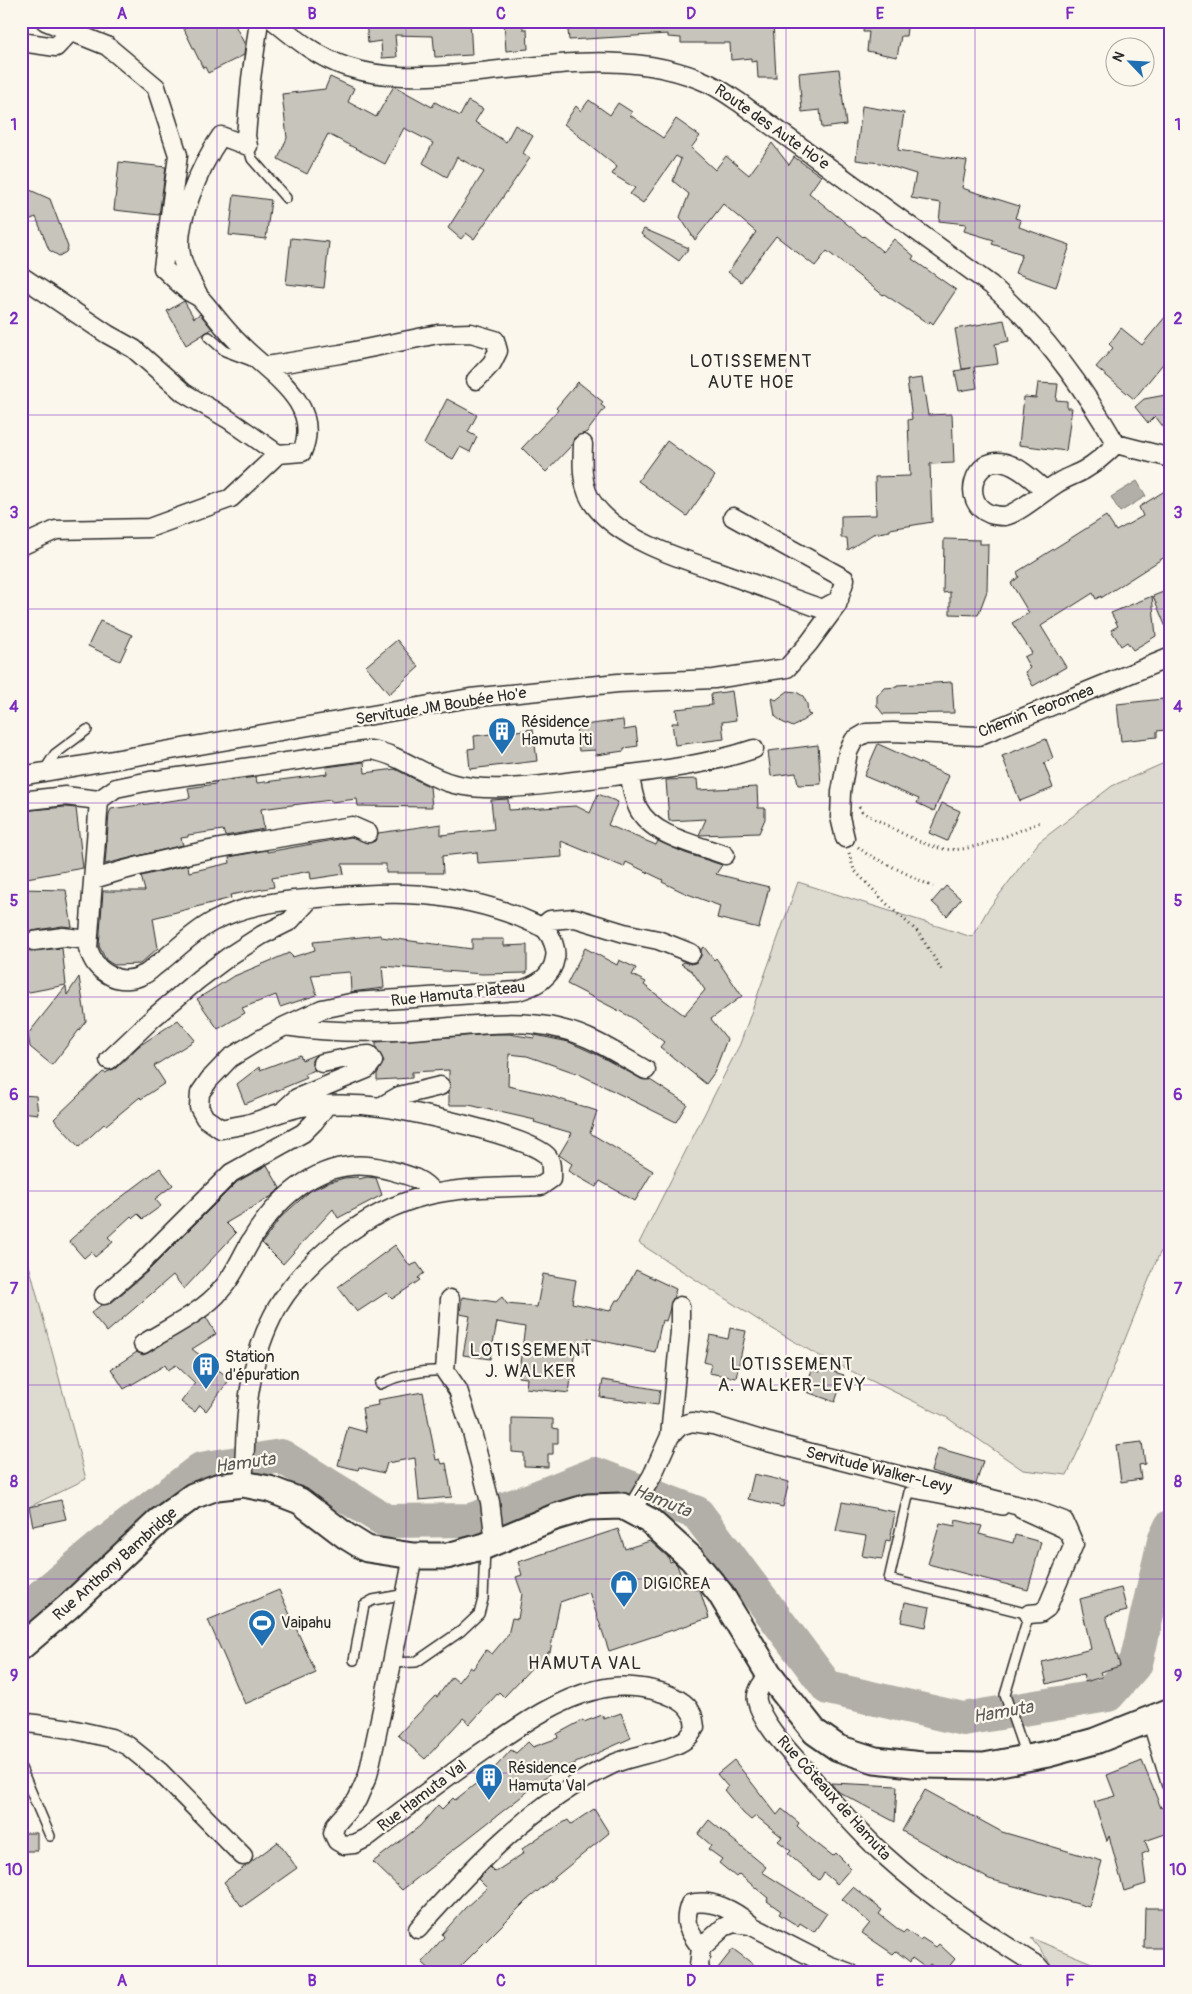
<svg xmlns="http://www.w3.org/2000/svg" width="1192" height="1994" font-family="Pangolin,sans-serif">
<rect width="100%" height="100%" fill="#fbf7ec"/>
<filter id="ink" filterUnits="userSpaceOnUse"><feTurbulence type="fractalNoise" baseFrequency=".02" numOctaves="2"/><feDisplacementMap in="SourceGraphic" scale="10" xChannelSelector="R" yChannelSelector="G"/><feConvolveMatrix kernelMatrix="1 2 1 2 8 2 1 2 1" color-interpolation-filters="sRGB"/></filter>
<g filter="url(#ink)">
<path fill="#dddad0" stroke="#84827e" d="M1171 760V1233L1158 1257 1093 1419 1067 1475 1023 1470 946 1417 814 1353 766 1325 639 1243 740 1044 798 882 972 937 987 911 1039 842 1112 786Z
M21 1235 86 1479 21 1511Z
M1031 1938 1116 1973H1058Z"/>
<path fill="#b1afa7" stroke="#7b7a75" d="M1137 481 1146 496 1120 512 1111 497Z"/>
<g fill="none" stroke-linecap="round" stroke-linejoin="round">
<path stroke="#b1afa7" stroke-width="34" d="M21 1613 98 1549 201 1469 281 1456 386 1521 471 1520 525 1502 595 1474 697 1513 828 1688 963 1719 1108 1695 1136 1663 1164 1541 1171 1526"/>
</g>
<path fill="#c7c4bc" stroke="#2b2b2b" d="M180 21H233L245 45 244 55 208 73 205 67 203 68Z
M366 21H470L472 55 435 57 433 36 395 35 397 57 382 58 381 41 368 43Z
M504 21H523V29H527L528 49 506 51Z
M567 21H710V25L743 23V21H773L776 78H758L757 61 751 62V58L731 60 730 43H681V38L668 37V34L569 40Z
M864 21H908L906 36H901L897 57 867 51 869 32H863Z
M839 69 846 125 822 128 820 110 802 112 799 73Z
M330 77 354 88 348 102 376 117 394 86 432 107 435 102 460 116 468 101 483 109 475 122 506 142 515 125 533 136 523 153 530 158 474 239 466 233 461 239 448 228 484 172 457 157 447 177 423 163 433 143 404 128 385 164 328 134 307 174 278 159 287 138 282 94 325 89Z
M589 100 610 115 618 103 632 112 630 115 663 138 676 119 700 136 691 148 715 170 726 156 749 175 772 143 789 165 794 157 821 176 809 193 863 237 864 236 883 252 894 239 914 256 912 259 956 290 933 324 930 321 929 324 884 294 883 295 827 251 815 266 776 236 741 282 728 272 756 232 723 204 695 240 680 217 689 194 673 181 681 159 676 156 643 203 630 194 635 188 612 174 617 167 564 124 576 106 581 111Z
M862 106 904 113 898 150 967 161 962 188 1019 206 1015 218 1021 220 1019 227 1070 245 1056 287 1015 273 1022 254 992 244 994 240 964 231 966 224 939 221 941 203 911 198 916 174 880 163 856 160Z
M119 162 166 167 159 215 114 210Z
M21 186 50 199 68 247 66 252 59 256 49 250 36 217 21 223Z
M234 195 271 200 266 239 229 235Z
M644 229 689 248 679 261 641 234Z
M291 238 329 242 324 288 286 284Z
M184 301 194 318 200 314 212 329 186 345 167 311Z
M1171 310V354L1134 399 1096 367 1113 348 1109 344 1121 328 1142 345Z
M1004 320 1009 341 995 344 998 364 974 367 977 388 959 391 955 371 971 368 962 369 955 329Z
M922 378 928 415 952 414 954 463 930 464 932 522 890 529V531L873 534 848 550 847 538H841V516L876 515 875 477 910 476 908 420 912 419 907 380Z
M578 382 603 402 601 405 605 408 587 432 574 438 572 445 546 472 522 448 558 410 556 408Z
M1038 383 1058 384 1056 400 1067 401V408H1072L1066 451 1019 445 1024 397 1036 398Z
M1171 394V437L1155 416 1148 423 1135 407 1144 399Z
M447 399 477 415 468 432 477 437 470 452 460 447 453 459 424 444Z
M667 441 715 476 687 516 638 481Z
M1171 487V553L1101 598V596L1096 599 1093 593 1041 626 1066 667 1033 686 1025 672 1030 668 1024 657 1032 653 1012 623 1029 613 1011 583 1019 577 1017 572 1106 516 1116 531 1143 516 1139 507Z
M944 539 980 540V544H988L987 591 978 615 950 614V592L943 593Z
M1171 589V637H1170L1153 596Z
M1152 596 1156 636 1133 650 1127 642 1121 646 1111 630 1118 626 1111 613Z
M100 621 132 635 120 661 88 646Z
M397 640 419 667 389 694 366 666Z
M952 682 954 713 883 714 877 706V696L884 688 897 687V685Z
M732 691 736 720 722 722 724 739 675 745 672 723H678L676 709 712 705 711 694Z
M788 691 796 692 803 696 807 704 808 714 811 715 793 727 782 722 775 716 772 698 776 700Z
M1163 699 1166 730 1157 731V737L1121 741 1117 704Z
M623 720 624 730 636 728 638 746 624 748V751L596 755 595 750 579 751 576 726Z
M533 729 537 761 470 769 468 749 475 748 474 736Z
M1046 739 1053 758 1044 763 1053 788 1020 801 1002 756Z
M878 744 949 776 934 811 917 803 919 799 864 776Z
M818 745 821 784 798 785 796 773 771 776 768 751Z
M364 762 365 773 395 769 430 787 432 807 358 806 357 799 331 802V800L261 809 264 829 225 836 223 830 188 835V837L181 838 183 845 105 864 109 814 111 809 190 798 188 788 216 784V782L256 777 257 783 327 774 326 767Z
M697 779 698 790 757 787 758 808H765V819L759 833 699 835 706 819 669 821 666 780Z
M598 794 618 802 608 825 656 845 658 841 685 853 722 865 716 874 769 887 759 928 717 918 720 906 685 893 662 882 663 880 626 862 624 867 561 841 562 857 478 863 477 852 442 856 443 873H386V864H342L344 874 311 879 310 871 272 878 274 887 230 895 231 898 153 918 158 948 140 964 114 965 106 960 99 946 103 891H145L141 876 188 865 189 872 230 863 229 857 267 850V852L351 837 370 843 375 841 378 833 441 824V835L494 829 491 800 508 799 509 810 576 806 590 813Z
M942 803 960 811 947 841 929 833Z
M65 807 76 808 83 868 21 879V811Z
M946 886 961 899 947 916 932 902Z
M21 889 66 890 72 927 62 926 32 931 24 937 23 942 25 947 30 951 62 948 66 985 24 993 21 978Z
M380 935 381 937 472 949V939H504V946L527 945V973L482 974 382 966 384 988 351 992 350 972 311 975 317 995 280 1007 276 995 242 1008 245 1013 218 1029 197 999 232 977 289 953 293 957 315 950 313 942Z
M704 947 714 960 716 958 742 996 711 1019 727 1039 714 1073 706 1084 660 1047 664 1042 631 1017 567 984 585 948 617 965 619 960 636 968 632 975 646 982 644 985 684 1015 705 990 692 971 681 964 684 962 692 964 697 962 701 956V949Z
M79 977 86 1021 52 1065 30 1047 28 1034 66 986 67 995Z
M178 1020 195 1040 154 1066 165 1083 141 1099 140 1097 106 1125 104 1124 79 1147 54 1119 103 1072 105 1073 116 1068 139 1046Z
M494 1034H509L534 1038 535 1035 569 1042 600 1056 641 1079 650 1080 687 1104 676 1122 579 1074 527 1056 509 1054 508 1086 541 1093 597 1111 590 1133 653 1171 635 1201 600 1181 596 1187 568 1171 572 1164 559 1155 572 1133 534 1122 535 1120 469 1105H449V1070L412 1072V1078L377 1080V1074L384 1061 376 1047V1042Z
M317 1054 312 1060V1066L315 1070 305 1074 307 1078 245 1104 237 1084 259 1067 260 1070 300 1055 302 1060Z
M21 1095 36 1096 38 1114 21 1112Z
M267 1165 280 1188 272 1196 226 1223 236 1233 184 1289 173 1275 107 1332 91 1313 101 1305 111 1303 147 1272 237 1182Z
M160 1168 173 1185 155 1199 161 1206 143 1219 138 1214 133 1218 131 1216 108 1237 113 1242 95 1257 91 1252 84 1258 69 1241 99 1214Z
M358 1177 359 1179 367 1177 376 1178 382 1195 338 1218 333 1209 283 1264 262 1243 281 1217 310 1191 327 1183 344 1178Z
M395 1245 410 1266 417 1263 424 1273 418 1278 420 1280 392 1299 386 1293 357 1312 338 1287Z
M636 1270 676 1289 666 1321 662 1320 655 1352 588 1338 586 1351 575 1349 569 1393 526 1388 527 1378 518 1377 525 1327 497 1322 490 1359 463 1355 470 1316 460 1314 462 1297 496 1302 502 1297 507 1304 537 1307 543 1274 576 1280 572 1303 610 1311 616 1300H620Z
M206 1317 216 1334 192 1349 230 1379 206 1411 200 1405 195 1412 181 1402 195 1383 176 1365 168 1370 165 1365 124 1389 111 1369 137 1352 143 1355 148 1353Z
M730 1328 746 1331 736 1378 709 1373 711 1364 704 1362 710 1335 728 1339Z
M821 1368 844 1375 835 1402 804 1391 812 1370 820 1372Z
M603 1380 660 1390 658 1405 600 1397Z
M423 1392 436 1460 440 1459 442 1464 446 1463 452 1497 419 1500 415 1458 387 1463 384 1473 359 1467 358 1470 338 1465 348 1427 366 1432 362 1408 378 1405 377 1400Z
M512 1418 553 1419V1428L558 1429V1443H553V1454H548V1467L524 1466V1453L512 1452Z
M1142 1442 1145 1464 1139 1465 1141 1479 1121 1482 1116 1445Z
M938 1448 983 1461 976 1484 931 1471Z
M754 1474 789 1482 783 1507 748 1499Z
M61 1500 66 1519 33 1526 29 1507Z
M842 1502 895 1512 890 1541 886 1540 882 1559 862 1556 866 1536 836 1531Z
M956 1520 982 1526 979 1534 1013 1543 1015 1535 1041 1542 1028 1590 928 1564 940 1523 955 1526Z
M618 1529 625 1549 650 1541 668 1557 670 1562 673 1561 677 1565 681 1576 686 1575 694 1590 698 1589 700 1591 709 1618 609 1651 589 1592 560 1602 550 1652H548L546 1663 538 1661 504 1697 499 1692 470 1724 463 1718 425 1759 398 1735 435 1696 437 1697 452 1677 458 1682 470 1667 473 1669 486 1650 492 1654 508 1635 512 1618 518 1619 522 1594 516 1577 522 1575 518 1562Z
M1121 1588 1127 1611 1106 1616 1120 1666 1100 1672 1102 1677 1085 1682 1083 1674 1047 1684 1042 1662 1091 1649 1080 1599Z
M279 1590 316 1673 245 1704 208 1620Z
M905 1602 930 1607 926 1627 901 1622Z
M621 1713 631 1738 549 1775 402 1890 373 1862 420 1826 438 1805 442 1809 453 1798 455 1800 492 1771 511 1750 516 1753 528 1742 533 1747 558 1738 557 1734 583 1720 584 1722 602 1715 604 1719Z
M734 1760 777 1815 782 1809 799 1823 797 1826 811 1839 833 1856 836 1853 851 1868 837 1884 824 1873 819 1880 788 1854 791 1851 778 1841 782 1837 756 1816 751 1820 743 1813 724 1790 728 1787 717 1774Z
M1142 1761 1161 1808 1171 1804V1832L1145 1841 1149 1851 1142 1854 1146 1884 1124 1891 1109 1836 1107 1841 1094 1802 1115 1796 1107 1775Z
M831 1783 897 1786 895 1822 837 1791Z
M925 1790 1002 1832 1102 1861 1089 1907 989 1879 902 1831Z
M594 1809 609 1833 527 1900 454 1973H434L422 1962 444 1937 442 1934 465 1908 487 1888 478 1879 490 1867 495 1872 524 1853 522 1849 542 1835 568 1820 571 1824Z
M709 1820 766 1867 762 1872 827 1913 814 1932 800 1923 798 1926 779 1914 781 1911 767 1901 768 1898 739 1874 736 1877 719 1863 722 1859 708 1849 711 1845 698 1834Z
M21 1833H37V1851H21Z
M278 1842 297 1868 242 1907 224 1882Z
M853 1887 882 1910 879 1914 903 1933 906 1930 920 1940 922 1938 936 1947 939 1944 955 1959 944 1973H941L930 1964 926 1968 912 1958 910 1962 896 1951 893 1954 862 1933 870 1923 842 1899Z
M1145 1908H1171V1948H1144Z
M733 1949 765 1973H714Z"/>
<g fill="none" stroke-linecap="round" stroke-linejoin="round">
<g stroke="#2b2b2b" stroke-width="12">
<path id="lane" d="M248 146 252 159 286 198
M209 337 225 351 252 361
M44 771 55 754 87 730
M380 1384C401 1374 421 1370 445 1371
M1003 1510 909 1492 889 1579 1029 1614 1005 1695 1026 1756
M1019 1513 1061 1532 1067 1537
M354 1660 364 1605 373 1600 406 1594
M392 1663 416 1662 461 1631 479 1614 483 1599 485 1548
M21 1768 50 1836"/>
</g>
<g stroke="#2b2b2b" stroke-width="21">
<path id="street" d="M274 21C297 40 319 58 347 67 383 79 423 77 460 74 542 67 633 47 710 84 720 89 730 96 739 102L991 285C1042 330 1082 385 1116 444L1171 458
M21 42 56 47 71 31
M21 276 107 334 134 349 184 393 228 419 278 454
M198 294C192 283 185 271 182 259 172 226 202 163 221 136L248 146 246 136 251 79 259 21
M266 366 340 354 438 334 471 333 495 340 498 351 492 363 476 380
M583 444C582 465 581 489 595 506 624 543 686 560 729 575 760 586 791 598 822 609L839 600
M1046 491C1034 481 1020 467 1005 463 973 455 960 503 990 514 993 515 1001 516 1005 516 1019 513 1043 492 1056 484 1065 478 1075 475 1084 470 1096 463 1106 454 1116 444
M21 546 56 530 149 528 231 498 278 454 302 452C323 403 269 374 241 345 225 330 215 315 201 299 197 295 192 294 188 291 179 284 171 275 163 268L178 155 156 87 107 46 45 21
M629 774C632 785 633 798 638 808 651 836 698 845 725 855
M21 776 470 698 618 683 714 679 787 668 809 643 837 605 845 579 733 517
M21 801 65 796 99 800
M845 838 840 817 841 792 848 752 854 740 866 733 893 732 978 736 1171 657
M94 879C178 852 265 840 352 826L368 833
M542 927 550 920 575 918 624 933 658 940 691 953
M34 941 63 937 88 940
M285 1026C331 1033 378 1033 425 1029 468 1026 519 1018 561 1029 592 1036 619 1055 646 1070
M109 1060 153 1018 199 979 231 955 262 935 290 921 311 898
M380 1107 399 1096 440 1086
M285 1109 297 1098 367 1069 373 1061 369 1055 357 1056 322 1063
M104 1295 140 1264 231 1173 303 1133 314 1122 326 1106
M450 1299 445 1371 458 1390 472 1432 490 1502 495 1542
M143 1344C167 1329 203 1312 221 1290 233 1277 240 1260 249 1244 277 1196 324 1153 385 1169 403 1174 423 1177 434 1194
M670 1436 680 1331V1306
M243 1484C246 1450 244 1416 251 1383 255 1358 265 1329 277 1308 307 1258 368 1210 425 1196 463 1186 502 1188 541 1186L551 1179C551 1172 552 1163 548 1157 534 1137 409 1111 381 1107 358 1104 332 1104 309 1106 287 1108 268 1118 247 1124 238 1126 229 1127 221 1129L205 1118 199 1107 200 1093 209 1080 230 1058 261 1039 285 1026 322 1009 355 1002 518 991C535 986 552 978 555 958 557 950 552 937 546 930 543 927 537 925 533 923 495 905 447 895 405 894 372 893 339 896 307 899 275 901 240 907 212 922 192 933 176 950 158 964 153 967 149 973 143 975 133 980 121 981 111 976 97 969 93 962 88 948L99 800 116 788 150 781 371 750C402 755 424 777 454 784 497 794 547 784 590 779 645 772 701 767 754 749
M631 1511 652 1476 670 1436 680 1426 692 1422 713 1425 768 1442 1035 1510 1064 1521 1074 1544 1047 1608 1040 1613 1029 1614
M413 1556 392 1663 368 1775 357 1800 336 1824 333 1833 337 1841 344 1845 354 1844 366 1838C408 1806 451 1773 495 1743 525 1722 559 1699 596 1690 614 1685 635 1686 653 1690 665 1693 685 1700 691 1712 694 1716 694 1722 695 1727 693 1731 690 1737 686 1739 672 1751 631 1755 611 1765 534 1802 474 1865 418 1929
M769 1674C764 1681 755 1691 757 1701 762 1723 787 1749 802 1766 828 1797 855 1828 884 1855 931 1898 984 1932 1038 1966L1044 1973
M1151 1719 1171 1784
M21 1722 71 1729 111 1738 128 1746 160 1772 243 1856
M701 1948C689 1931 682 1924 690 1904 711 1898 735 1911 750 1924
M701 1973 699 1966 701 1948 724 1927 734 1923 750 1925 828 1965 850 1973"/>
</g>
<g stroke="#2b2b2b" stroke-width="29">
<path id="secondary" d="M21 1647 69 1606 159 1521 193 1496 217 1487 243 1484 269 1489 300 1501 346 1536 367 1549 413 1556H447L485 1546 555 1517 588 1507 622 1506 650 1521 692 1559 720 1593 769 1674 815 1732 838 1748 875 1760 922 1765 984 1766 1048 1754 1095 1741 1171 1711"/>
</g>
<path stroke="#2b2b2b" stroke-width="3" stroke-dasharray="1 4" stroke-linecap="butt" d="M859 807 862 812C884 823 916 843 939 848 969 856 1013 832 1041 822
M858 847 867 854 933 887
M849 853 854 870 888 905 918 932 943 972"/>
<use href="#lane" stroke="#fbf7ec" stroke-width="9"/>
<use href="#street" stroke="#fbf7ec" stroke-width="18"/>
<use href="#secondary" stroke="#fbf7ec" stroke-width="25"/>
</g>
</g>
<path fill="none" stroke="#7b2cbf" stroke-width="1" stroke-opacity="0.55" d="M217 21V1973M406 21V1973M596 21V1973M786 21V1973M975 21V1973M21 221H1171M21 415H1171M21 609H1171M21 803H1171M21 997H1171M21 1191H1171M21 1385H1171M21 1579H1171M21 1773H1171"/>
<defs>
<g id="building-pin" transform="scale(1.4375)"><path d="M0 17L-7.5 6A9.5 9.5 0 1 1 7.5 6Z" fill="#1f6fb2" stroke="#fbf7ec"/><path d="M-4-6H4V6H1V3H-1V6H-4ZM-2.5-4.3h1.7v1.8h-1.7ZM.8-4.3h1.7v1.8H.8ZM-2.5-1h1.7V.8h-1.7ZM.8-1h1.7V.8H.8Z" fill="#fff"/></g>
<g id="shop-pin" transform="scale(1.4375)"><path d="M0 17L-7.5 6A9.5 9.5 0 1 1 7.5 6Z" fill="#1f6fb2" stroke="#fbf7ec"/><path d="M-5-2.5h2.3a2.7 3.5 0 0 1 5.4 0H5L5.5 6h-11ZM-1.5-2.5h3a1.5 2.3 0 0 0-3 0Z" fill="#fff"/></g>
<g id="stadium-pin" transform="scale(1.4375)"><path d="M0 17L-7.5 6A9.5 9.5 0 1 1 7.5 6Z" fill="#1f6fb2" stroke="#fbf7ec"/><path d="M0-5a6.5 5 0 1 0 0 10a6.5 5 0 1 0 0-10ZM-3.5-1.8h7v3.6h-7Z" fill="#fff"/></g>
</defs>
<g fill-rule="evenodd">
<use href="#building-pin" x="502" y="731"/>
<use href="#building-pin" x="206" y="1366"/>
<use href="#shop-pin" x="624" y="1584"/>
<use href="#stadium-pin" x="262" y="1623"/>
<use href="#building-pin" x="489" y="1777"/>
</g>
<g text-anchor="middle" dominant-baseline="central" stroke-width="4.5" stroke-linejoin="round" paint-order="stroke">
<g font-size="16" fill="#2b2b2b" stroke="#fbf7ec">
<text transform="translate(772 127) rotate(35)">Route des Aute Ho'e</text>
<text transform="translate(441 706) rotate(-9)">Servitude JM Boubée Ho'e</text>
<text transform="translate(1036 711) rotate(-21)">Chemin Teoromea</text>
<text transform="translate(458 994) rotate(-6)">Rue Hamuta Plateau</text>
<text transform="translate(879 1470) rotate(14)">Servitude Walker-Levy</text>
<text transform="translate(115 1564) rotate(-42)">Rue Anthony Bambridge</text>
<text transform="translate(422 1796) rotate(-37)">Rue Hamuta Val</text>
<text transform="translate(834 1798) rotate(48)">Rue Côteaux de Hamuta</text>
</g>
<g font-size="16" fill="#2b2b2b" stroke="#fbf7ec" text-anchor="start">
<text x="521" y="722">Résidence<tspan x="521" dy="18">Hamuta Iti</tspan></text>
<text x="225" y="1357">Station<tspan x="225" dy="18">d'épuration</tspan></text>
<text x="643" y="1584">DIGICREA</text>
<text x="281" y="1623">Vaipahu</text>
<text x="508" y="1768">Résidence<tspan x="508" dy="18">Hamuta Val</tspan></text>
</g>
<g font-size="18" letter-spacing="1" fill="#2b2b2b" stroke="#fbf7ec">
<text x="751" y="361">LOTISSEMENT<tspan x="751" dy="21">AUTE HOE</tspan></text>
<text x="531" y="1350">LOTISSEMENT<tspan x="531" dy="21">J. WALKER</tspan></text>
<text x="792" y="1364">LOTISSEMENT<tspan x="792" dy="21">A. WALKER-LEVY</tspan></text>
<text x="585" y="1663">HAMUTA VAL</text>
</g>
<g font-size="18" font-style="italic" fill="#5a5956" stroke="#fbf7ec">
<text transform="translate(245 1463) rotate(-8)">Hamuta</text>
<text transform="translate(662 1501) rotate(22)">Hamuta</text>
<text transform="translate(1003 1712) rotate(-10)">Hamuta</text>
</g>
</g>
<rect width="1192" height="1994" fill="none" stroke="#fbf7ec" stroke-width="55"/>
<g transform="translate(1130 62) rotate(295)"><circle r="24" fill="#fbf7ec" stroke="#a8a59f"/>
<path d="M0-4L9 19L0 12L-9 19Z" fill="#1f6fb2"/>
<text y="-8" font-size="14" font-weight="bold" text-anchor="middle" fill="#2b2b2b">N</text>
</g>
<rect x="28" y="28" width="1136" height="1938" fill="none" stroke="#7b2cbf" stroke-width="2"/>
<g font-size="16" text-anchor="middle" font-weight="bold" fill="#7b2cbf">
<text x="122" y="19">A</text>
<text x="312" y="19">B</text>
<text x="501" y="19">C</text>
<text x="691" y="19">D</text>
<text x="880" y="19">E</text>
<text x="1070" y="19">F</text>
<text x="14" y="130">1</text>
<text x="1178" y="130">1</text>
<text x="14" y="324">2</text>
<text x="1178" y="324">2</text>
<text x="14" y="518">3</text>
<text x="1178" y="518">3</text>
<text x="14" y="712">4</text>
<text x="1178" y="712">4</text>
<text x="14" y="906">5</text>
<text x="1178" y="906">5</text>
<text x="14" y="1100">6</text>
<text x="1178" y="1100">6</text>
<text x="14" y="1294">7</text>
<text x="1178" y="1294">7</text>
<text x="14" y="1487">8</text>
<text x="1178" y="1487">8</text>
<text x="14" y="1681">9</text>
<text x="1178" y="1681">9</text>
<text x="14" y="1875">10</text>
<text x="1178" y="1875">10</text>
<text x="122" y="1986">A</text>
<text x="312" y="1986">B</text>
<text x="501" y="1986">C</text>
<text x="691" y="1986">D</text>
<text x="880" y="1986">E</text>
<text x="1070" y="1986">F</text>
</g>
</svg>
